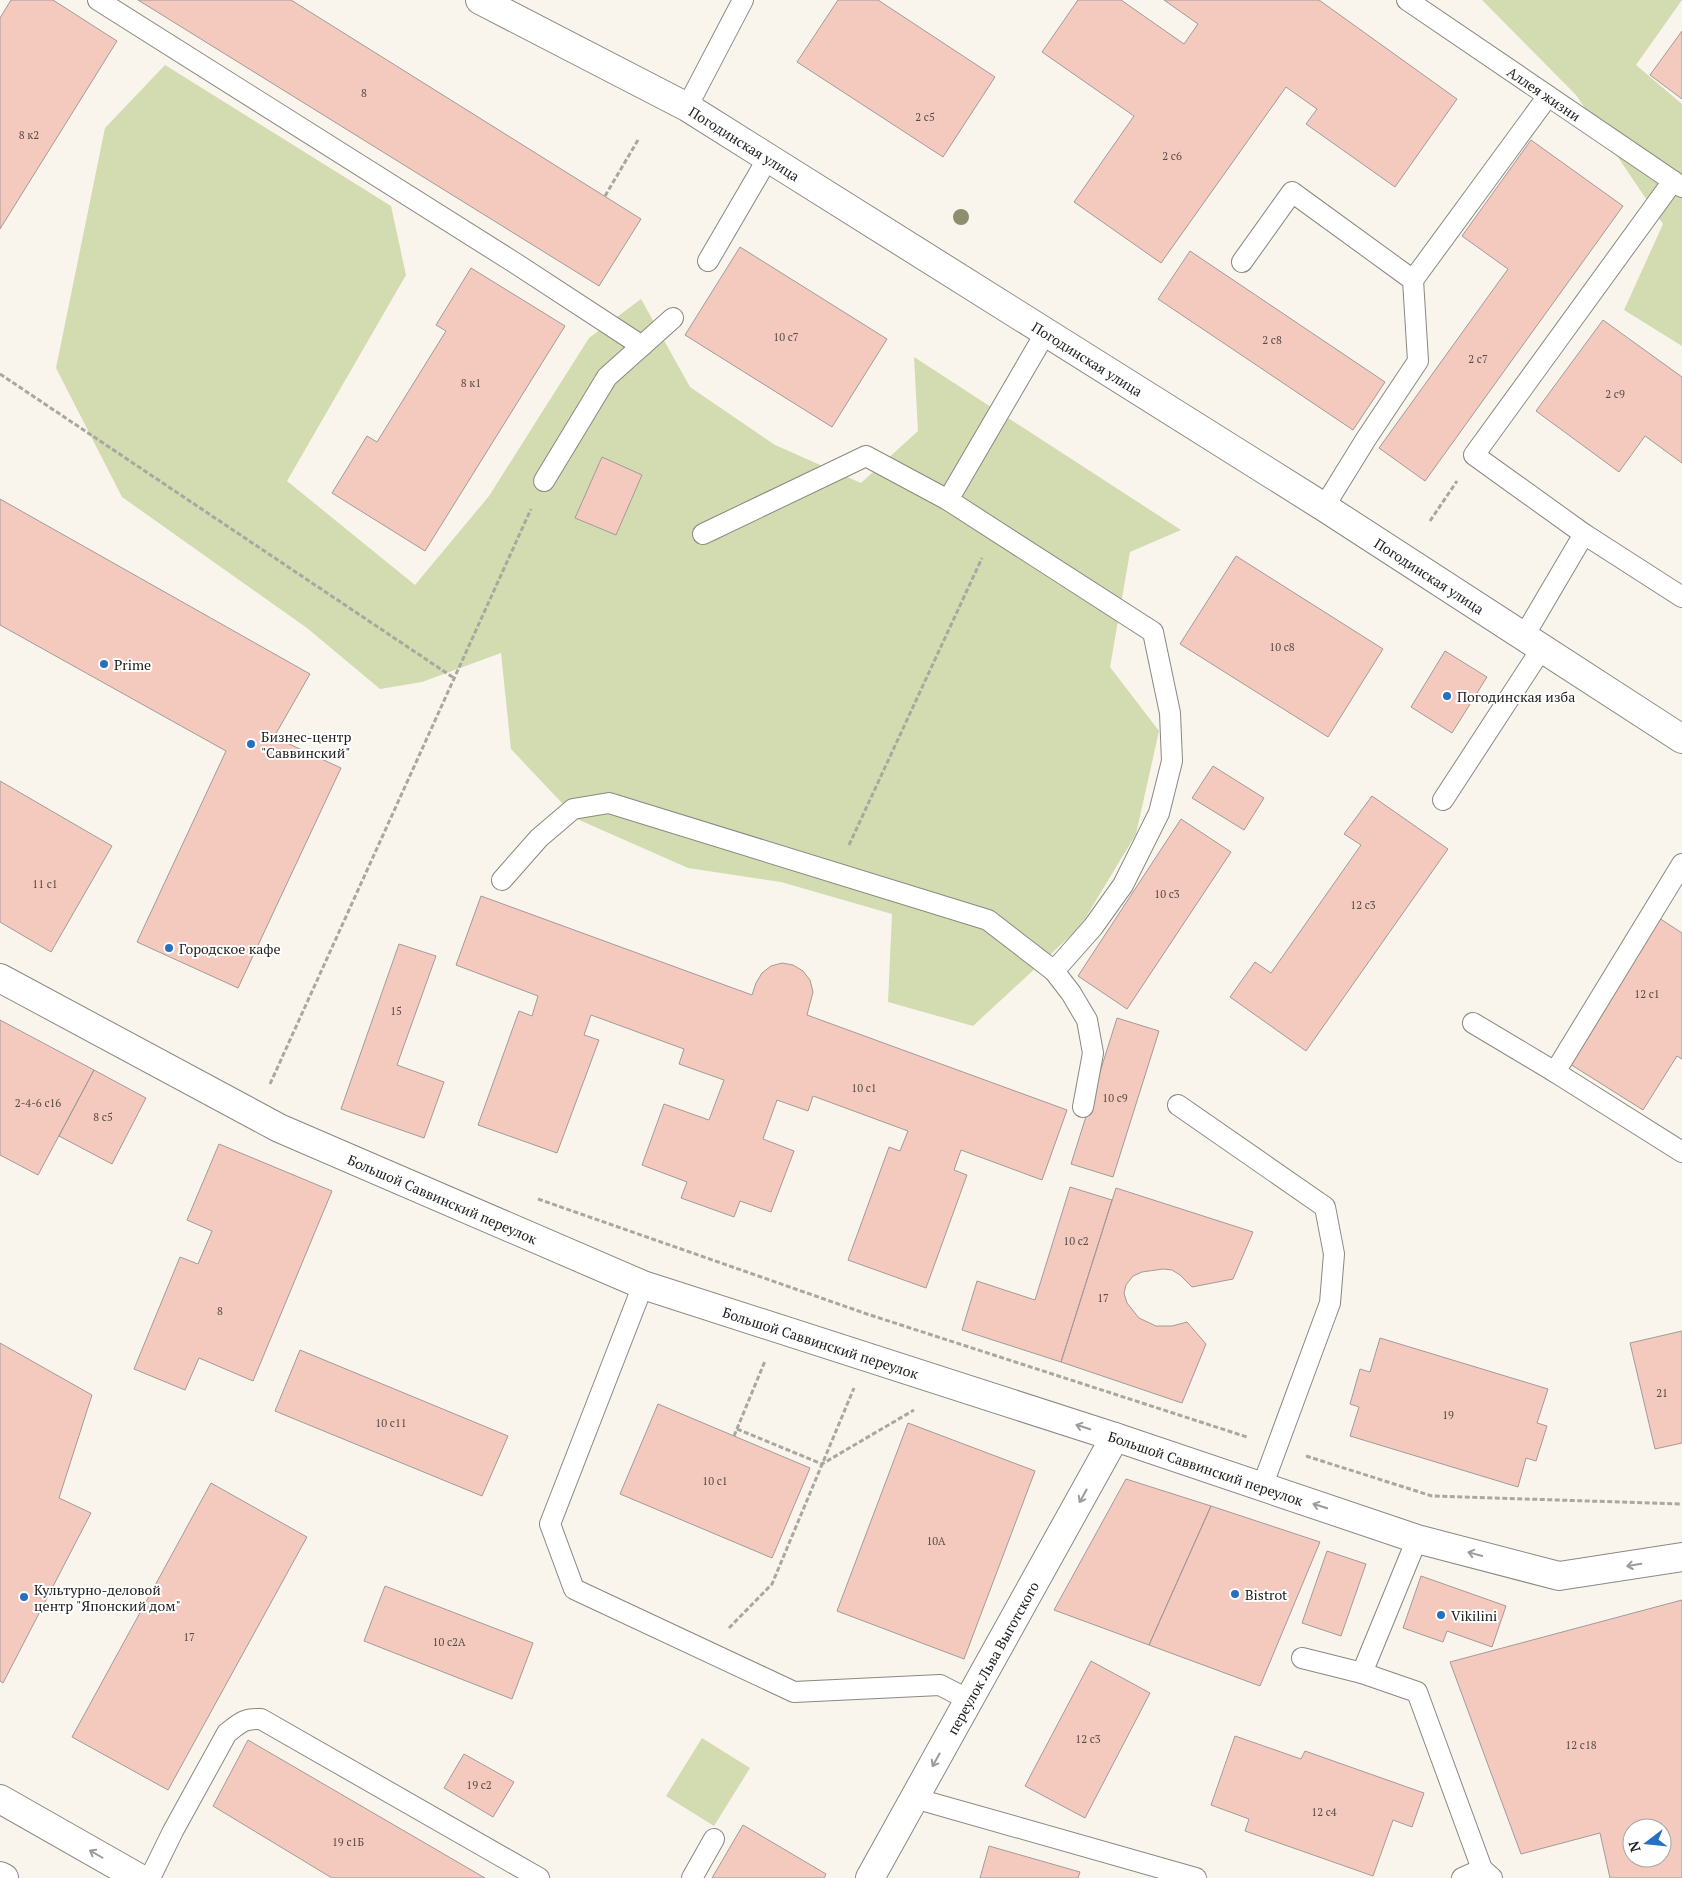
<svg xmlns="http://www.w3.org/2000/svg" width="1682" height="1878" font-family="'PT Serif',serif">
<rect width="100%" height="100%" fill="#f9f5ed"/>
<path fill="#d2dcb0" d="M1482 0H1682L1636 65 1682 104V346L1624 310 1663 224 1576 95Z
M165 65 391 206 406 275 287 481 415 585 489 496 589 338 641 299 690 387 775 445 861 483 918 431 914 357 1181 530 1130 552 1110 667 1159 731 1136 834 1080 927 973 1026 888 1002 892 914 781 882 688 868 577 819 511 749 501 653 422 682 380 689 307 628 122 497 56 368 105 128Z
M702 1738 750 1768 714 1826 666 1796Z"/>
<path fill="#f5cabe" stroke="#a39a98" fill-rule="evenodd" d="M11 0H53L117 41 0 229V18Z
M138 0H291L641 219 599 286Z
M838 0H878L995 77 943 157 797 62Z
M1078 0H1121L1184 44 1198 24 1164 0H1319L1457 99 1395 187 1306 124 1317 109 1286 87 1161 263 1074 202 1134 116 1042 52Z
M1682 31V99L1650 75Z
M1531 140 1623 206 1425 481 1379 448 1508 269 1462 236Z
M740 247 887 339 832 427 685 335Z
M1190 251 1385 382 1353 430 1158 299Z
M471 268 565 326 425 551 332 493 367 436 377 442 446 331 436 325Z
M1603 320 1682 377V463L1645 436 1619 472 1536 411Z
M602 457 642 475 616 535 575 518Z
M0 499 310 674 274 737 341 768 238 988 137 942 226 751 0 625Z
M1236 556 1383 649 1328 737 1180 644Z
M1445 651 1487 677 1452 733 1411 707Z
M1213 766 1264 798 1244 830 1192 798Z
M0 781 112 846 51 952 0 922Z
M1372 796 1448 849 1306 1051 1230 997 1255 962 1271 973 1361 845 1344 834Z
M1181 819 1231 852 1127 1009 1078 976Z
M481 896 752 995 756 983 762 973 771 966 782 963 793 965 803 971 810 980 813 992 807 1015 1067 1110 1042 1180 961 1150 954 1170 967 1175 926 1288 848 1260 889 1147 900 1151 908 1131 813 1096 808 1111 777 1100 763 1139 794 1151 771 1212 740 1201 734 1217 681 1198 687 1182 642 1165 664 1104 709 1120 724 1080 679 1064 684 1049 591 1015 584 1035 599 1040 557 1153 478 1125 519 1011 532 1016 538 996 456 965Z
M1659 918 1682 933V1059L1677 1056 1643 1110 1570 1064Z
M399 944 436 956 397 1065 444 1082 424 1138 341 1109Z
M1117 1018 1159 1031 1113 1177 1071 1164Z
M0 1020 94 1070 38 1175 0 1155Z
M94 1070 146 1098 112 1164 59 1136Z
M219 1144 332 1191 253 1381 199 1358 185 1390 134 1369 180 1257 198 1264 212 1231 187 1220Z
M1070 1187 1112 1200 1061 1362 962 1330 977 1281 1035 1300Z
M1116 1188 1253 1232 1233 1279 1192 1287 1180 1275 1172 1270 1163 1269 1142 1272 1133 1276 1126 1285 1124 1293 1127 1303 1139 1318 1156 1326H1172L1187 1322 1206 1344 1182 1403 1061 1362Z
M1682 1331V1443L1655 1449 1630 1343Z
M1380 1338 1548 1389 1537 1423 1547 1426 1536 1461 1526 1458 1518 1487 1350 1436 1359 1407 1350 1404 1360 1369 1370 1372Z
M0 1343 92 1395 59 1498 91 1513 3 1683 0 1681Z
M300 1350 508 1436 482 1496 275 1411Z
M658 1404 810 1468 772 1558 620 1494Z
M908 1423 1035 1471 964 1659 837 1611Z
M1126 1479 1211 1506 1149 1645 1054 1610Z
M211 1483 307 1537 168 1790 72 1737Z
M1211 1506 1320 1542 1260 1686 1149 1645Z
M1327 1551 1366 1564 1341 1636 1302 1623Z
M1421 1576 1506 1606 1492 1647 1447 1631 1443 1642 1403 1628Z
M385 1586 533 1643 512 1699 364 1641Z
M1682 1600V1878H1610L1600 1833 1521 1854 1450 1662ZM1632 1828H1662V1858H1632Z
M1091 1661 1150 1693 1085 1818 1025 1786Z
M1235 1736 1301 1759 1305 1751 1424 1793 1412 1827 1393 1820 1373 1876 1245 1831 1249 1819 1211 1805Z
M248 1740 485 1878H332L213 1806Z
M464 1754 514 1782 493 1817 444 1788Z
M743 1825 826 1874 824 1878H712Z
M989 1846 1080 1872 1078 1878H980Z"/>
<g fill="none" stroke-linecap="round" stroke-linejoin="round">
<g stroke="#8b8881" stroke-width="22">
<g id="lane">
<path d="M98 0 515 263 642 346"/>
<path id="s1" d="M1407 0 1682 187"/>
<path d="M687 107 743 0"/>
<path d="M1673 181 1474 455 1584 534 1682 597"/>
<path d="M708 261 768 158"/>
<path d="M1242 262 1292 192 1413 280 1418 361 1366 439 1324 507"/>
<path d="M1413 280 1548 96"/>
<path d="M544 481 607 377 673 318"/>
<path d="M948 500 1046 332"/>
<path d="M703 534 866 456 948 500 1153 632 1170 713 1172 761 1159 813 1123 885 1093 927 1054 971"/>
<path d="M1524 636 1584 534"/>
<path d="M1443 800 1542 648"/>
<path d="M1682 864 1555 1072 1682 1152"/>
<path d="M502 880 539 838 573 809 609 803 988 920 1054 971 1071 993 1087 1020 1093 1053 1083 1107"/>
<path d="M1473 1023 1555 1072"/>
<path d="M1178 1105 1325 1207 1334 1254 1330 1303 1262 1487"/>
<path d="M643 1285 550 1524 574 1589 794 1692 940 1685 969 1700"/>
<path d="M1302 1658 1362 1673 1417 1692 1482 1869 1492 1878"/>
<path d="M1362 1673 1417 1539"/>
<path d="M914 1798 1196 1878"/>
<path d="M150 1878 173 1831 227 1733C240 1723 244 1718 261 1719L539 1878"/>
<path d="M692 1878 714 1839"/>
<path d="M1462 1878 1482 1869"/>
</g>
</g>
<g stroke="#8b8881" stroke-width="30">
<g id="street">
<path id="s2" d="M480 0 687 107 1324 507 1682 739"/>
<path id="s3" d="M0 978 279 1128 643 1285 1115 1437 1417 1539 1559 1576 1682 1557"/>
<path id="s4" d="M870 1878 1115 1437"/>
</g>
</g>
<g stroke="#8b8881" stroke-width="30">
<path id="secondary" d="M0 1799 139 1878
M0 1876 4 1878"/>
</g>
<path stroke="#a9a7a0" stroke-width="3" stroke-dasharray="5 2.5" stroke-linecap="butt" d="M605 196 638 140
M0 374 454 678
M1430 521 1457 481
M849 845 982 558
M270 1084 531 509
M538 1199 867 1314 1247 1437
M737 1429 822 1464 914 1410
M734 1436 765 1361
M1306 1456 1432 1496 1682 1504
M729 1628 772 1584 854 1388"/>
<use href="#lane" stroke="#fff" stroke-width="20"/>
<use href="#street" stroke="#fff" stroke-width="28"/>
<use href="#secondary" stroke="#fff" stroke-width="28"/>
</g>
<circle fill="#8c8e6e" cx="961" cy="217" r="8"/>
<defs><path id="oneway-shaft" d="M-6 0H5M1.5-3L5.5 0L1.5 3" fill="none" stroke-width="1.6" stroke-linecap="round" stroke-linejoin="round" transform="scale(1.25)"/></defs>
<g stroke="#9c9b9a">
<use href="#oneway-shaft" transform="translate(1083 1427) rotate(-162)"/>
<use href="#oneway-shaft" transform="translate(1083 1496) rotate(119)"/>
<use href="#oneway-shaft" transform="translate(1320 1506) rotate(-162)"/>
<use href="#oneway-shaft" transform="translate(1475 1554) rotate(-165)"/>
<use href="#oneway-shaft" transform="translate(1634 1565) rotate(171)"/>
<use href="#oneway-shaft" transform="translate(936 1760) rotate(119)"/>
<use href="#oneway-shaft" transform="translate(96 1854) rotate(-150)"/>
</g>
<g fill="#2770c1" stroke="#fff" stroke-width="2">
<circle cx="104" cy="664" r="5"/>
<circle cx="1447" cy="696" r="5"/>
<circle cx="251" cy="744" r="5"/>
<circle cx="169" cy="948" r="5"/>
<circle cx="1235" cy="1594" r="5"/>
<circle cx="24" cy="1597" r="5"/>
<circle cx="1441" cy="1615" r="5"/>
</g>
<g text-anchor="middle" dominant-baseline="central" stroke-width="4" stroke-linejoin="round" paint-order="stroke">
<g font-size="11" fill="#574b46">
<text x="364" y="93">8</text>
<text x="925" y="117">2 с5</text>
<text x="29" y="135">8 к2</text>
<text x="1172" y="156">2 с6</text>
<text x="786" y="337">10 с7</text>
<text x="1272" y="340">2 с8</text>
<text x="1478" y="359">2 с7</text>
<text x="471" y="383">8 к1</text>
<text x="1615" y="394">2 с9</text>
<text x="1282" y="647">10 с8</text>
<text x="45" y="884">11 с1</text>
<text x="1167" y="894">10 с3</text>
<text x="1363" y="905">12 с3</text>
<text x="1647" y="994">12 с1</text>
<text x="396" y="1011">15</text>
<text x="864" y="1088">10 с1</text>
<text x="1115" y="1098">10 с9</text>
<text x="38" y="1103">2-4-6 с16</text>
<text x="103" y="1117">8 с5</text>
<text x="1076" y="1241">10 с2</text>
<text x="1103" y="1298">17</text>
<text x="220" y="1311">8</text>
<text x="1662" y="1393">21</text>
<text x="1448" y="1415">19</text>
<text x="391" y="1423">10 с11</text>
<text x="715" y="1481">10 с1</text>
<text x="936" y="1541">10А</text>
<text x="189" y="1637">17</text>
<text x="449" y="1642">10 с2А</text>
<text x="1088" y="1739">12 с3</text>
<text x="1581" y="1745">12 с18</text>
<text x="479" y="1785">19 с2</text>
<text x="1324" y="1812">12 с4</text>
<text x="348" y="1842">19 с1Б</text>
</g>
<g font-size="14" fill="#22211e" stroke="#fff">
<text stroke="none"><textPath href="#s1" startOffset="166">Аллея жизни</textPath></text>
<text stroke="none"><textPath href="#s2" startOffset="301">Погодинская улица</textPath></text>
<text stroke="none"><textPath href="#s2" startOffset="706">Погодинская улица</textPath></text>
<text stroke="none"><textPath href="#s2" startOffset="1111">Погодинская улица</textPath></text>
<text stroke="none"><textPath href="#s3" startOffset="495">Большой Саввинский переулок</textPath></text>
<text stroke="none"><textPath href="#s3" startOffset="900">Большой Саввинский переулок</textPath></text>
<text stroke="none"><textPath href="#s3" startOffset="1305">Большой Саввинский переулок</textPath></text>
<text stroke="none"><textPath href="#s4" startOffset="252">переулок Льва Выготского</textPath></text>
</g>
<g font-size="14" fill="#22211e" stroke="#fff" text-anchor="start">
<text x="114" y="664">Prime</text>
<text x="1457" y="696">Погодинская изба</text>
<text x="261" y="736">Бизнес-центр<tspan x="261" dy="16">"Саввинский"</tspan></text>
<text x="179" y="948">Городское кафе</text>
<text x="34" y="1589">Культурно-деловой<tspan x="34" dy="16">центр "Японский дом"</tspan></text>
<text x="1245" y="1594">Bistrot</text>
<text x="1451" y="1615">Vikilini</text>
</g>
</g>
<g transform="translate(1647 1843) rotate(254)"><circle r="24" fill="#ffffff" stroke="#a7a6a5"/>
<path d="M0-4L9 19L0 12L-9 19Z" fill="#2770c1"/>
<text y="-8" font-size="14" font-weight="bold" text-anchor="middle" fill="#22211e">N</text>
</g>
</svg>
